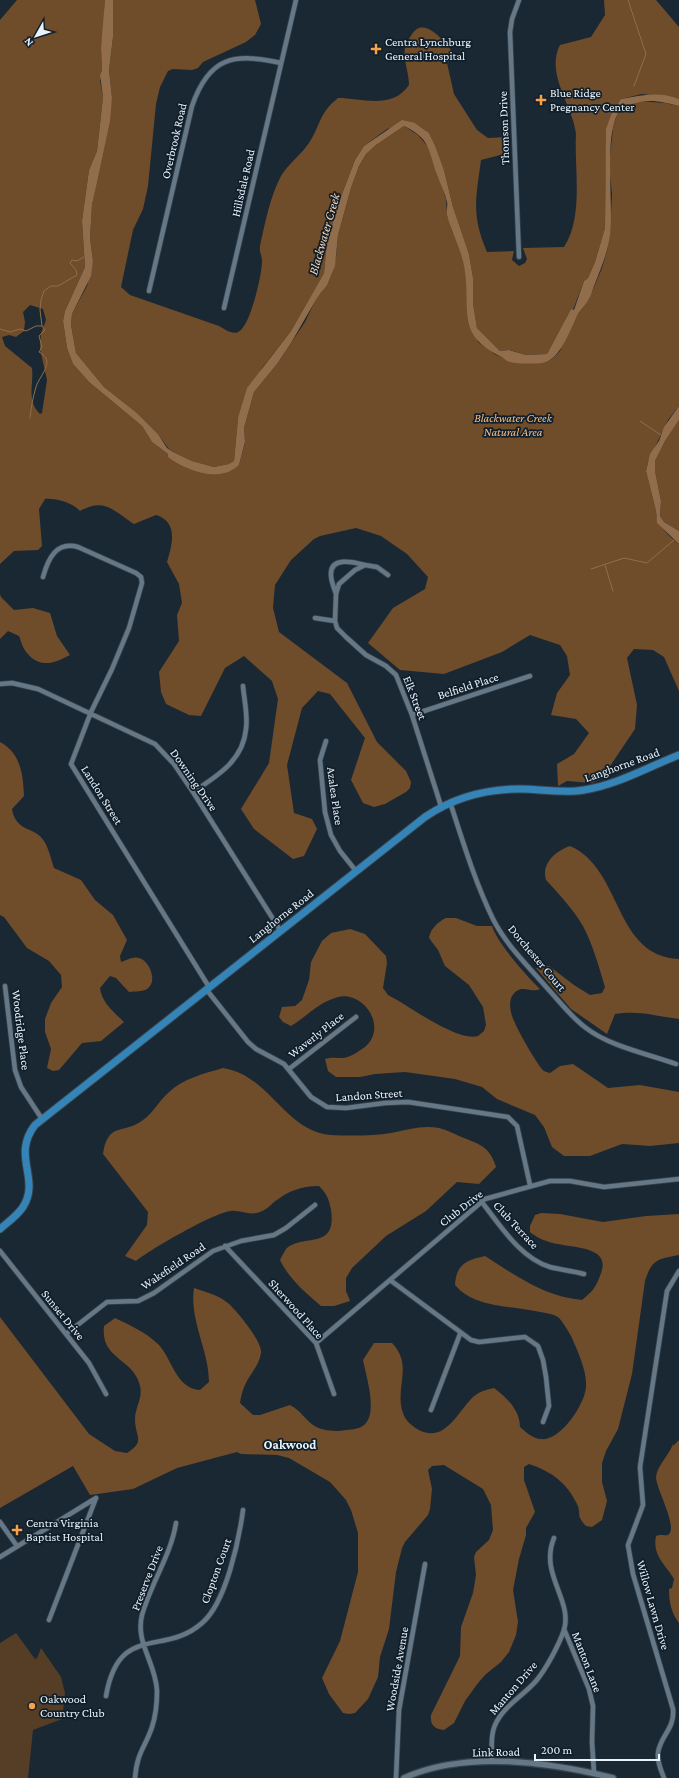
<svg xmlns="http://www.w3.org/2000/svg" width="679" height="1778" font-family="'Crimson Pro',serif">
<rect width="100%" height="100%" fill="#1a2834"/>
<path fill="#553d26" d="M16 1633 35 1659 37 1658 41 1648 61 1677 65 1693 62 1719 33 1730 28 1778H0V1643Z"/>
<path fill="#6f4c2a" fill-rule="evenodd" d="M17 0H105L104 27 101 48 102 71 100 81 103 97 97 151 89 170 82 221 85 267 65 311 63 321 67 348 73 364 89 382 142 426 152 442 168 454 217 474 232 470 239 465 245 443 244 428 254 392 277 364 305 322 317 297 322 292 336 257 338 235 351 188 359 166 366 154 376 145 404 126 418 135 430 149 446 199 447 215 452 231 462 253 478 342 496 355 522 363H543L552 359 560 351 576 317 589 299 602 268 607 251 610 233 612 194 609 166 613 128 616 116 621 108 639 101 665 103 679 106V406L668 420 648 462 646 471 656 511C655 524 669 536 679 544V691L664 657 653 650 634 649 627 658 637 705 635 729 602 778 592 783 567 781 558 786 557 764 574 754 589 733 576 719 551 715 557 693 570 675 567 656 560 645 530 635 502 652 444 674 400 670 368 643 393 608 425 589 428 577 407 554 381 536 356 528 320 536 314 539 291 560 275 585 273 608 279 632 347 683 377 742 406 771 411 782 410 788 406 792 385 804 374 807 363 803 351 780 365 738 330 694 318 691 302 708 287 765 294 813 312 819 317 829 304 856 293 859 254 829 241 809 269 763 278 699 272 681 244 656 225 668 201 716 189 715 166 704 161 692 159 672 179 641 177 615 182 603 179 584 167 562C172 545 179 522 156 515L134 524C114 511 104 497 80 511 73 503 56 498 45 499L39 509 42 546 38 550 14 551 0 564V20ZM30 305 43 309 46 320 41 333 40 349 47 380 42 413 40 414C26 400 34 385 32 368L5 346 2 337 9 335 16 337 24 331 25 322 23 312Z
M113 0H255L261 24 255 35 246 42 203 62 198 68 192 70 173 69 168 71 160 87 156 104 148 186 143 209 133 230 121 287 130 295 219 326C225 329 234 337 241 330 251 321 262 275 262 261 262 256 259 251 260 246 265 223 270 197 281 176 288 164 301 155 309 143 321 125 318 114 338 98 362 98 392 110 409 85 409 72 403 60 405 48 406 42 410 38 412 34 424 16 443 40 451 50V60L447 63 454 94 477 130 488 138 508 137V153L481 160C476 199 471 214 487 252L514 251 512 260 519 266 525 263 527 259 523 248 564 247C584 217 574 168 576 134 573 105 545 74 560 45L591 37 605 15 604 0H656L679 27V99L642 94 621 99 606 153 605 228 595 262 588 278 584 281 573 310 571 309 547 354 526 355 510 350 500 351 477 328 473 303V278L469 254 453 207 444 170 429 133 415 123 387 129 364 146 355 160 339 202 327 242 324 273 291 331 262 368 238 418 234 461 230 464 214 467 192 461 173 452 168 448 158 434 137 413 104 387 76 353 71 325 72 314 87 286 93 261 90 238 92 205 112 98 109 70 113 37Z
M679 420V531L664 522 660 516 661 501 655 471V461L665 441Z
M0 594 1 597 14 610 33 608 50 613 57 636 70 655C55 663 40 669 27 653 23 649 21 641 19 636L8 631 0 639Z
M0 742C21 753 23 775 24 796L12 809C16 833 35 826 44 841 49 849 51 859 54 868L81 880 95 900 113 915 127 940 120 956 121 962C126 960 134 956 139 958 150 961 158 982 147 989 142 992 135 991 129 992L116 978 110 976 100 988C102 1003 113 1011 124 1022L101 1041 82 1043 59 1070 53 1071 47 1068 51 1049 45 1032V1019L51 1003 62 987 61 975 49 961 27 948 4 917 0 915Z
M570 846C623 869 613 956 679 959V1019C655 1016 639 1010 615 1014L607 1034 571 1009 536 968 549 966 574 985 590 995 602 993 605 987C599 967 593 945 583 926 573 909 559 894 546 880 541 863 556 851 570 846Z
M446 918H456L477 926H492C498 944 526 975 540 989 531 994 521 982 512 996 508 1003 511 1016 515 1023 517 1029 539 1068 544 1071 544 1071 549 1073 550 1073L560 1066 573 1064 608 1088 640 1085 679 1092V1143L650 1146 622 1144 590 1156H564L552 1147 544 1127 535 1115 497 1099 482 1087 455 1079 405 1072 375 1074 360 1077H336L328 1071 325 1059C331 1057 337 1058 343 1058 351 1057 359 1051 365 1047 388 1027 364 991 338 997 319 1002 306 1017 291 1026L283 1022 279 1017 282 1007 295 1006 302 1000 309 980 311 962 322 941 331 933 350 929 365 934 386 956 387 963 383 988 388 995C408 1005 457 1042 478 1036L484 1031 486 1025 483 1007 469 985 445 966 438 950 429 938C430 929 439 921 446 918Z
M223 1068C270 1075 285 1132 331 1135 349 1136 373 1136 391 1133 407 1130 423 1125 439 1128 448 1130 456 1135 464 1138 482 1145 490 1148 496 1167L479 1184 457 1182 426 1211 386 1236 352 1268 346 1278V1291L350 1301 334 1306H321C305 1292 289 1279 280 1260 282 1256 284 1252 286 1249 303 1233 337 1251 331 1210 329 1199 327 1194 319 1186 300 1186 289 1191 274 1202 269 1207 263 1212 256 1213 248 1215 239 1210 231 1211 215 1212 151 1249 136 1261L125 1256 147 1225 148 1212 103 1154C108 1121 123 1135 143 1120 153 1113 159 1101 168 1093 184 1078 203 1074 223 1068Z
M541 1213 560 1214 603 1222 646 1216 679 1214V1255C658 1259 652 1259 645 1281L632 1374 618 1429 606 1451 602 1463V1482L607 1501 602 1520 592 1527 586 1526C575 1514 582 1515 577 1504 566 1482 552 1472 529 1464L524 1467V1480L535 1512 526 1528V1535L519 1559 513 1590 518 1622 516 1635 509 1652 501 1662 486 1674 478 1683 465 1701 454 1723 444 1730C434 1729 430 1725 431 1715L460 1656 461 1627 473 1593 476 1575 474 1557 476 1552 489 1540 493 1530 491 1505 483 1489 444 1465 432 1466 428 1470 432 1489 430 1509 428 1515 405 1542 402 1548 396 1572 389 1629 380 1657 378 1677 368 1699 355 1713 349 1714 343 1713 329 1694 322 1678 340 1641 358 1572V1533L351 1510 346 1500 330 1482 289 1458 277 1455 241 1454 237 1452 177 1468 133 1489 90 1495 73 1466 0 1508V1317L89 1434 115 1451 127 1453C146 1441 135 1437 135 1419 135 1408 143 1398 140 1386 134 1358 100 1360 104 1326L115 1318C130 1325 145 1332 158 1344 172 1358 176 1389 200 1390L209 1382C209 1351 189 1319 194 1288 206 1292 218 1295 228 1303 236 1310 263 1342 261 1353 259 1366 250 1374 245 1385 242 1391 241 1397 240 1403L253 1415H260L290 1405C301 1411 304 1418 313 1425 322 1431 336 1432 346 1430 350 1430 357 1429 361 1427 380 1418 366 1376 363 1360L374 1343H392C414 1366 394 1388 403 1413 405 1420 411 1425 417 1429 444 1445 457 1413 472 1398 478 1392 485 1390 494 1388 506 1397 520 1410 520 1427 526 1432 533 1439 541 1439 560 1442 585 1404 586 1387 587 1371 578 1352 572 1338 569 1332 563 1322 558 1317 553 1314 546 1313 540 1312 512 1305 475 1309 455 1285 456 1264 467 1260 485 1256 516 1276 545 1297 582 1300 594 1290 596 1287 601 1273 611 1247 575 1248 558 1244 549 1243 537 1238 530 1232V1226L535 1215Z
M679 1440V1623C671 1612 669 1602 669 1589L672 1588 674 1579C666 1565 652 1556 656 1536 660 1534 664 1536 668 1535 679 1528 656 1489 656 1477 657 1466 669 1455 673 1444V1446Z"/>
<path fill="#926d4b" d="M105 0H113V37L109 70 112 98 110 121 92 205 90 238 93 261 91 276 72 314 71 325 76 353 104 387 137 413 158 434 167 448 173 452 192 461 214 467 229 464 234 461 238 418 247 388 291 331 324 273 327 242 339 202 355 160 364 146 402 120 415 123 429 133 435 146 444 170 453 207 469 254 473 278V303L477 328 500 351 509 350 526 355 547 354 571 309 574 310 584 281 588 278 595 262 605 228 606 129 611 115 621 99C640 95 660 91 679 99V106C660 101 647 98 629 105 625 107 622 107 620 110 603 130 614 206 610 235 608 251 602 266 596 281 593 287 592 294 589 299 585 306 579 311 576 318 569 333 560 359 543 363 535 364 514 364 507 361 505 360 504 358 502 357 454 335 472 309 464 266 461 248 451 232 447 215 446 210 448 206 447 202 445 193 441 186 438 177 428 152 432 139 404 126L376 145 366 154 359 166 351 188 338 235 335 266 331 275 327 285 317 298 291 343 277 364 254 392 244 428 245 442 239 465C220 484 185 470 168 457V454L152 442 142 426 89 382 73 364 67 348 63 321 65 311 85 267 82 221 89 170 97 151 103 97 100 75 102 71 101 48Z
M679 406V420L665 441 655 461V471L661 501 660 516 664 522 679 531V544L657 523 656 511 646 471 650 454 659 441 664 427Z"/>
<g fill="none" stroke-linecap="round" stroke-linejoin="round">
<path stroke="#926d4b" stroke-width="1" d="M628 0 646 54 634 86
M0 329 10 332 20 329 26 331 36 326H42
M30 418C31 408 33 397 36 387 39 376 57 361 39 352L42 347 39 336 45 330 42 326 40 310 41 300 44 291 51 286H58L77 275 76 270 70 263 72 260 77 261 84 257
M640 421 661 435
M605 565 613 591
M591 569 624 558 647 563 674 540"/>
<g stroke="#36434c" stroke-width="6">
<path id="minor" d="M519 0 512 19 510 32 519 257
M149 291 192 106C209 57 234 52 281 63
M224 308 296 0
M388 575 377 567 365 565 355 570 339 584 336 594 335 621 337 628 346 637 366 655 386 666 396 675 412 715 441 806
M43 577C48 559 56 541 78 547L136 573 141 577 142 583 129 628 112 669 91 712 71 764 209 987
M336 594C334 588 331 581 331 575 330 556 354 562 365 565
M315 618 335 621
M0 684 12 683 38 689 155 744 174 764 193 792 280 930
M412 715 530 676
M326 741 320 760 325 812 331 835 340 851 356 871
M193 792C217 776 243 761 246 729 248 715 244 699 243 686
M450 802C463 842 475 882 493 919 506 945 529 967 548 989 560 1002 571 1017 586 1028 609 1046 648 1054 676 1064
M5 986 15 1070 21 1087 42 1119
M206 989 248 1042 256 1049 284 1064 311 1097 327 1107 346 1108 385 1103 408 1102 508 1117 517 1126 530 1185
M289 1069 356 1017
M481 1201C500 1225 520 1258 550 1267 561 1270 573 1271 584 1274
M225 1246 316 1343 334 1394
M0 1251 89 1363 106 1394
M390 1280 471 1340 479 1342 525 1337 538 1346 543 1360 546 1377 549 1406 543 1422
M66 1334 107 1302 138 1301 154 1293 213 1251 241 1241 274 1235 286 1228 315 1205
M316 1343 485 1199 550 1181H570L604 1187 679 1179
M431 1410 460 1334
M0 1522 17 1546
M0 1557 96 1498
M49 1620 96 1498
M564 1629 589 1689 593 1706 592 1742 594 1773
M106 1696C119 1622 164 1657 202 1623 226 1603 239 1540 243 1510
M492 1762C492 1750 490 1734 496 1723 504 1706 524 1695 536 1681 546 1669 559 1645 564 1630 573 1600 539 1574 554 1538
M135 1778C137 1752 145 1748 152 1727 156 1715 157 1703 157 1691 156 1663 135 1643 142 1615 151 1583 171 1555 176 1523
M396 1778 399 1710 425 1564
M664 1778C661 1770 657 1762 658 1753 660 1736 675 1729 673 1709L633 1574 628 1545 643 1505 640 1467 667 1291 679 1271"/>
</g>
<g stroke="#36434c" stroke-width="8">
<path id="tertiary" d="M404 1778C465 1750 550 1762 613 1778"/>
</g>
<g stroke="#36434c" stroke-width="9">
<path id="primary" d="M0 1229C8 1222 17 1216 23 1207 41 1179 11 1156 35 1125L425 817C453 798 487 789 520 789 542 789 563 794 584 790 617 785 648 767 679 755"/>
</g>
<use href="#minor" stroke="#667785" stroke-width="4.5"/>
<use href="#tertiary" stroke="#667785" stroke-width="5.5"/>
<use href="#primary" stroke="#3484b7" stroke-width="7"/>
</g>
<g fill="#f7a149" stroke="#101e2a" stroke-width="1.5">
<path d="M374 43h4v4h4v4h-4v4h-4v-4h-4v-4h4z"/>
<path d="M539 94h4v4h4v4h-4v4h-4v-4h-4v-4h4z"/>
<path d="M15 1524h4v4h4v4h-4v4h-4v-4h-4v-4h4z"/>
<circle cx="32" cy="1706" r="4"/>
</g>
<g text-anchor="middle" dominant-baseline="central" stroke-width="3.5" stroke-linejoin="round" paint-order="stroke">
<g font-size="12" fill="#e9f3fb" stroke="#101e2a" text-anchor="start">
<text x="385" y="42">Centra Lynchburg<tspan x="385" dy="14">General Hospital</tspan></text>
<text x="550" y="93">Blue Ridge<tspan x="550" dy="14">Pregnancy Center</tspan></text>
<text x="26" y="1523">Centra Virginia<tspan x="26" dy="14">Baptist Hospital</tspan></text>
<text x="40" y="1699">Oakwood<tspan x="40" dy="14">Country Club</tspan></text>
</g>
<g font-size="12" fill="#e9f3fb" stroke="#101e2a">
<text transform="translate(504 128) rotate(-92)">Thomson Drive</text>
<text transform="translate(174 141) rotate(-77)">Overbrook Road</text>
<text transform="translate(243 183) rotate(-77)">Hillsdale Road</text>
<text transform="translate(468 686) rotate(-18)">Belfield Place</text>
<text transform="translate(415 698) rotate(69)">Elk Street</text>
<text transform="translate(622 765) rotate(-20)">Langhorne Road</text>
<text transform="translate(194 780) rotate(55)">Downing Drive</text>
<text transform="translate(102 795) rotate(58)">Landon Street</text>
<text transform="translate(335 796) rotate(82)">Azalea Place</text>
<text transform="translate(281 916) rotate(-38)">Langhorne Road</text>
<text transform="translate(537 958) rotate(50)">Dorchester Court</text>
<text transform="translate(21 1030) rotate(83)">Woodridge Place</text>
<text transform="translate(316 1035) rotate(-38)">Waverly Place</text>
<text transform="translate(369 1095) rotate(-4)">Landon Street</text>
<text transform="translate(461 1208) rotate(-38)">Club Drive</text>
<text transform="translate(516 1225) rotate(47)">Club Terrace</text>
<text transform="translate(173 1266) rotate(-34)">Wakefield Road</text>
<text transform="translate(296 1309) rotate(48)">Sherwood Place</text>
<text transform="translate(63 1315) rotate(51)">Sunset Drive</text>
<text transform="translate(216 1571) rotate(-70)">Clopton Court</text>
<text transform="translate(147 1578) rotate(-69)">Preserve Drive</text>
<text transform="translate(653 1605) rotate(74)">Willow Lawn Drive</text>
<text transform="translate(587 1662) rotate(69)">Manton Lane</text>
<text transform="translate(397 1669) rotate(-80)">Woodside Avenue</text>
<text transform="translate(513 1688) rotate(-49)">Manton Drive</text>
<text transform="translate(496 1752) rotate(-1)">Link Road</text>
</g>
<g font-size="12" font-style="italic" fill="#f8bd86" stroke="#101e2a">
<text x="513" y="418">Blackwater Creek<tspan x="513" dy="14">Natural Area</tspan></text>
</g>
<g font-size="13" font-style="italic" fill="#fdd9b9" stroke="#101e2a">
<text transform="translate(324 234) rotate(-74)">Blackwater Creek</text>
</g>
<g font-size="13" font-weight="bold" fill="#e9f3fb" stroke="#101e2a">
<text x="290" y="1444">Oakwood</text>
</g>
</g>
<g transform="translate(36 36) rotate(231)" stroke="#101e2a" stroke-width="3" paint-order="stroke">
<path d="M0-3L7 15L0 10L-7 15Z" fill="#e9f3fb"/>
<text y="-6" font-size="11" font-weight="bold" text-anchor="middle" fill="#e9f3fb">N</text>
</g>
<path d="M535 1754v6h124v-6" fill="none" stroke="#e9f3fb" stroke-width="2"/>
<text x="541" y="1754" font-size="12" fill="#e9f3fb" stroke="#101e2a" stroke-width="3" paint-order="stroke">200 m</text>
</svg>
